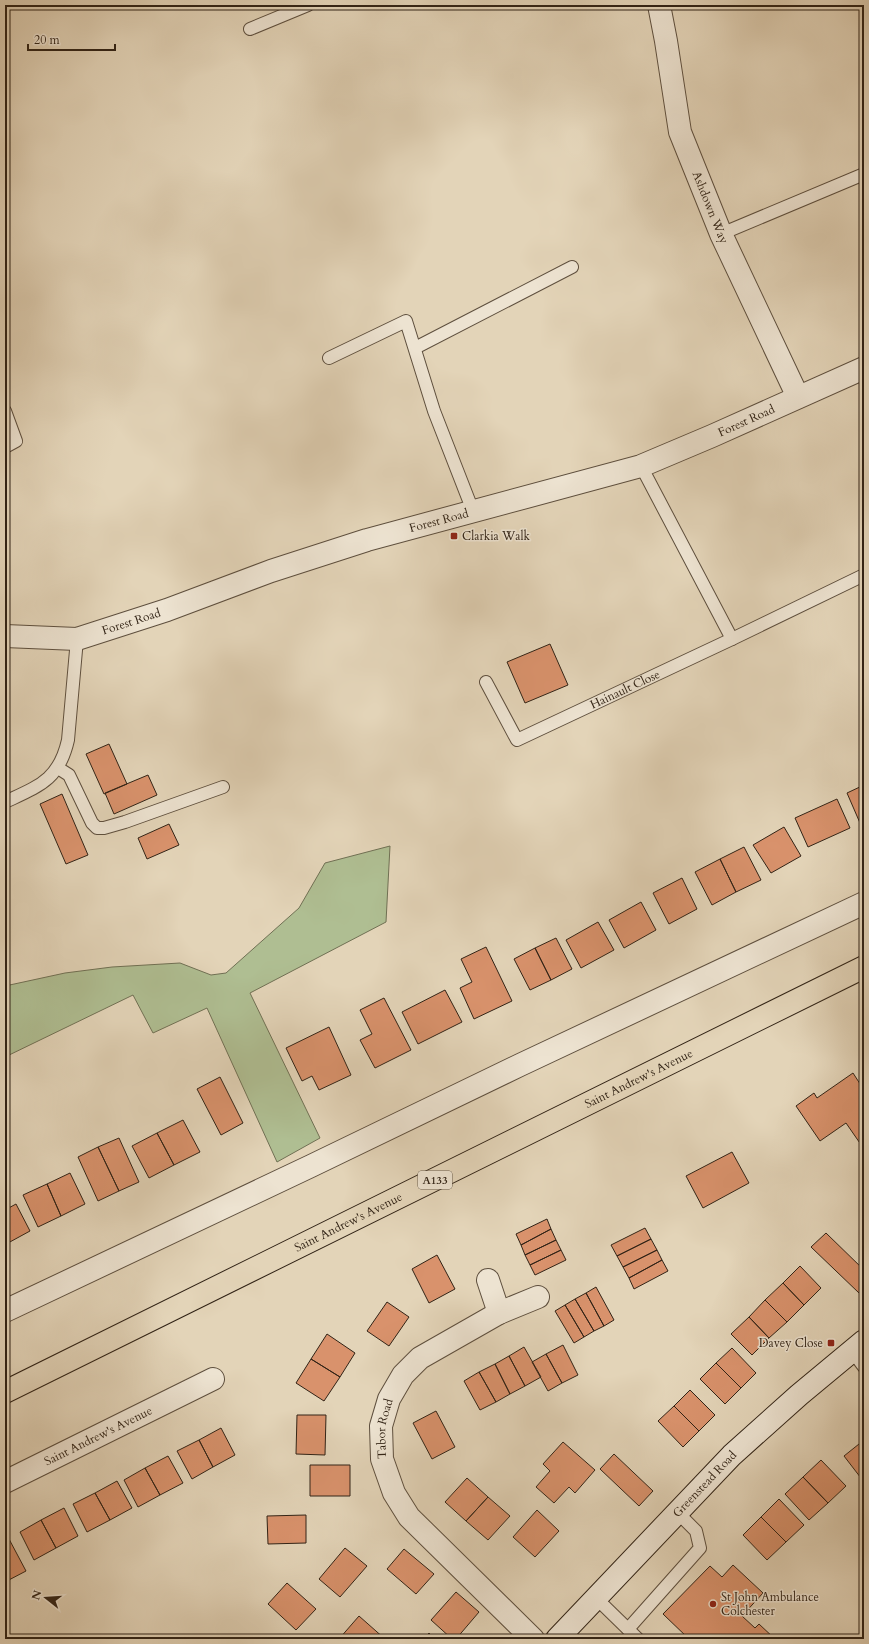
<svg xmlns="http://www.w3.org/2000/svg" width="869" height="1644" font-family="Cardo,serif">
<rect width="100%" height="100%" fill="#e3d4b8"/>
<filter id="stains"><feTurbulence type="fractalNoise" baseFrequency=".005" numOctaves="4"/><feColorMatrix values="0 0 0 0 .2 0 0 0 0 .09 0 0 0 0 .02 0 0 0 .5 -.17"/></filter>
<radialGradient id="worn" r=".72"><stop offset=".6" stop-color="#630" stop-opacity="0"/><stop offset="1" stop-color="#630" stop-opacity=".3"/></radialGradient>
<path fill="#afbe92" stroke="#707054" d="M390 846 386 922 250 993 320 1138 277 1162 207 1008 153 1033 133 995 5 1057V986L65 973 112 967 180 963 211 975 226 973 299 908 325 863Z"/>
<path fill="#d9926c" stroke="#312316" d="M550 644 568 685 525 703 507 662Z
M109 744 127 784 104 794 86 754Z
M148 775 157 795 114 814 105 793Z
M864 785V822L860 823 847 793Z
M62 794 88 855 66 864 40 804Z
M837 799 850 828 808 847 795 818Z
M169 824 179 845 147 859 138 838Z
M784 827 801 856 771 873 753 845Z
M744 847 761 880 736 892 720 859Z
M720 859 736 892 712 905 695 872Z
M682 878 697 909 669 924 653 893Z
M641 902 656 930 624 948 609 920Z
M598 922 614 950 581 968 566 940Z
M556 938 572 969 551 980 535 948Z
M486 947 512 1001 474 1019 460 988 472 982 461 959Z
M535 948 551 980 530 990 514 959Z
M445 990 462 1022 418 1044 402 1012Z
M384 998 411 1050 375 1068 360 1040 372 1034 360 1010Z
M329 1027 351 1075 319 1090 312 1076 302 1081 286 1048Z
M853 1073 864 1090V1100L861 1102 864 1105V1149L846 1123 820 1141 796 1106 814 1093 817 1098Z
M220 1077 243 1123 221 1135 197 1089Z
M183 1120 200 1152 174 1165 157 1133Z
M157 1133 174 1165 149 1178 132 1146Z
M119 1138 139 1182 119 1191 98 1147Z
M98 1147 119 1191 98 1201 78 1157Z
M732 1152 749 1183 703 1208 686 1176Z
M70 1173 85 1204 61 1216 47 1184Z
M47 1184 61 1216 38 1227 23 1195Z
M16 1204 30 1231 8 1243 5 1237V1210Z
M547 1219 551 1229 521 1245 516 1234Z
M645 1228 651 1239 617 1256 611 1245Z
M551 1229 556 1240 525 1255 521 1245Z
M826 1233 864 1270V1288L859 1293 811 1247Z
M651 1239 657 1250 623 1267 617 1256Z
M556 1240 561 1250 530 1265 525 1255Z
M561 1250 566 1260 535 1275 530 1265Z
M657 1250 662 1260 629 1278 623 1267Z
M437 1255 455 1289 429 1303 412 1269Z
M662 1260 668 1271 634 1289 629 1278Z
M800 1266 821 1288 804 1305 783 1283Z
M783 1283 804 1305 787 1322 765 1300Z
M596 1287 614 1320 604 1326 586 1293Z
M586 1293 604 1326 594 1331 575 1299Z
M575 1299 594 1331 584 1337 565 1305Z
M765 1300 787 1322 769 1338 749 1317Z
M387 1302 409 1317 389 1346 367 1331Z
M565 1305 584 1337 574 1343 555 1311Z
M749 1317 769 1338 752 1355 731 1334Z
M327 1334 355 1353 340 1377 311 1359Z
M563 1345 578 1375 562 1383 546 1354Z
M524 1347 541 1377 525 1386 509 1356Z
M732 1348 756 1373 741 1388 716 1363Z
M546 1354 562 1383 548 1391 532 1362Z
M509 1356 525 1386 510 1394 495 1364Z
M311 1359 340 1377 324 1401 296 1383Z
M716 1363 741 1388 725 1404 700 1379Z
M495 1364 510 1394 496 1402 479 1372Z
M479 1372 496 1402 480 1410 464 1381Z
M690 1390 715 1415 699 1431 674 1406Z
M674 1406 699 1431 683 1447 658 1421Z
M436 1411 455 1447 432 1459 413 1423Z
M297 1415H326L325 1455 296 1454Z
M221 1428 235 1455 213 1467 199 1440Z
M199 1440 213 1467 192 1479 177 1451Z
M864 1440V1482L844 1456Z
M563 1442 595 1470 575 1493 569 1487 554 1503 536 1487 550 1471 543 1464Z
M614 1454 653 1491 639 1506 600 1469Z
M168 1456 183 1483 160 1495 145 1468Z
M821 1460 846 1486 828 1503 803 1477Z
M310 1465H350V1496H310Z
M145 1468 160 1495 138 1507 124 1480Z
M803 1477 828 1503 809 1520 785 1494Z
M467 1478 488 1497 466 1521 445 1502Z
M117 1481 132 1508 110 1520 95 1493Z
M95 1493 110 1520 87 1532 73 1504Z
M488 1497 510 1516 488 1540 466 1521Z
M779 1499 804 1525 786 1542 761 1517Z
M64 1508 78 1536 56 1548 41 1520Z
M537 1510 559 1531 535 1557 513 1537Z
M306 1515V1543L268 1544 267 1516Z
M761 1517 786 1542 767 1560 743 1535Z
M41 1520 56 1548 34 1560 20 1532Z
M9 1539 26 1571 5 1582V1541Z
M345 1548 367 1566 340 1597 319 1579Z
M404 1549 434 1574 416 1594 387 1569Z
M733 1565 763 1593 742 1616 755 1628 759 1624 775 1639H689L663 1614 710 1566 722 1577Z
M287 1583 316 1609 296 1630 268 1604Z
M456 1592 479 1612 456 1639H452L431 1620Z
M359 1616 385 1639H339Z
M429 1633 435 1639H423Z"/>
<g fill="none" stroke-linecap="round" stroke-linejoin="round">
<g stroke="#5e4f3e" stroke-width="14">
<g id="lane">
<path d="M250 29 308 5"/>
<path d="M721 234 864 174"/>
<path d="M415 348 572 267"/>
<path d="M329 358 406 321 434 411 473 511"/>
<path d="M5 411 16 441 5 447"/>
<path d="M641 466 732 639"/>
<path id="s1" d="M486 682 517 740 732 639 864 575"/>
<path d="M58 768 69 775 92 823 97 828H104L125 822 223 787"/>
<path d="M5 802C39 786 59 780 68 740L77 639"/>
<path d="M852 1351 864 1367"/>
<path d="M596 1598 638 1639"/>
<path d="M628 1629 700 1548 696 1531 677 1512"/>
</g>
</g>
<g stroke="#5e4f3e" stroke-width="24">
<g id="street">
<path id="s2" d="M659 5 666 41 680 132 721 234 798 397"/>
<path id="s3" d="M5 636 77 639 167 610 271 571 367 540 641 466 712 436 864 368"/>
<path d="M488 1280 499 1313"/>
<path d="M5 1311 311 1166 520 1065 864 903"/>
<path id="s4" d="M5 1482 213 1379"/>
<path id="s5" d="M533 1639 409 1517 394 1493 382 1459 381 1426 389 1399 403 1375 420 1358 499 1313 538 1297"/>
</g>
</g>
<g stroke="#312316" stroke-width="24">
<g id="secondary">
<path id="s6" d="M557 1639 732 1455 799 1395 864 1341"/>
</g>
</g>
<g stroke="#312316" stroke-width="24">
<g id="primary">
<path id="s7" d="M5 1392 864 967"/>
</g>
</g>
<use href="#lane" stroke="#ede3d1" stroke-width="12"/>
<use href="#street" stroke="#ede3d1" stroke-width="22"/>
<use href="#secondary" stroke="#ede3d1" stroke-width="22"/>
<use href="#primary" stroke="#e3d4b8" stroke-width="22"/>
</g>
<g fill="#8f2418" stroke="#ede3d1" stroke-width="1.5">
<rect x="450" y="532" width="8" height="8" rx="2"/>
<rect x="827" y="1339" width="8" height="8" rx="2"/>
<circle cx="713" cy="1604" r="4"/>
</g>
<g text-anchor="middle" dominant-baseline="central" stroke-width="3" stroke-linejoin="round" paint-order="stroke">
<rect fill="#ede3d1" stroke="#695d4e" stroke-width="1" x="418" y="1171" width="34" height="18" rx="3"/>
<g font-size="11" font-weight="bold" fill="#312316">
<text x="435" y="1180">A133</text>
</g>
<g font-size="12" fill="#312316" stroke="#ede3d1">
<text stroke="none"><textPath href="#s2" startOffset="210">Ashdown Way</textPath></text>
<text stroke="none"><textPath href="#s3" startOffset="777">Forest Road</textPath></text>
<text stroke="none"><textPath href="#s3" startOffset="453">Forest Road</textPath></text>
<text stroke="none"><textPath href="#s3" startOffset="129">Forest Road</textPath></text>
<text stroke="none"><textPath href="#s1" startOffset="185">Hainault Close</textPath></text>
<text stroke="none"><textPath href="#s7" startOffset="707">Saint Andrew's Avenue</textPath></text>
<text stroke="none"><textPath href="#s7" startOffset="383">Saint Andrew's Avenue</textPath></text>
<text stroke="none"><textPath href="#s5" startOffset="269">Tabor Road</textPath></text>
<text stroke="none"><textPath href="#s4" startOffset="104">Saint Andrew's Avenue</textPath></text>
<text stroke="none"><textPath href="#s6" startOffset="214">Greenstead Road</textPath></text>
</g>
<g font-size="12" fill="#312316" stroke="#ede3d1" text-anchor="start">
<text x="462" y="536">Clarkia Walk</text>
<text x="823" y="1343" text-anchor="end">Davey Close</text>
<text x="721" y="1597">St John Ambulance<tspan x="721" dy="14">Colchester</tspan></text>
</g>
</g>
<rect width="869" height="1644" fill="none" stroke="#e3d4b8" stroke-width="20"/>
<rect x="6" y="6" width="857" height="1632" fill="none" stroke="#312316" stroke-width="2"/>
<rect x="10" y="10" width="849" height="1624" fill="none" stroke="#312316"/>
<g transform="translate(46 1598) rotate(287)" stroke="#ede3d1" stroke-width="3" paint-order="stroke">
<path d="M0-3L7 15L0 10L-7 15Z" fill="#312316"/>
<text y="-6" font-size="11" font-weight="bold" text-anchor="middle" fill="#312316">N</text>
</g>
<path d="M28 44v6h87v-6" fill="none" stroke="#312316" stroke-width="2"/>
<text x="34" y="44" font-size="12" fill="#312316" stroke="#ede3d1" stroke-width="3" paint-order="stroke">20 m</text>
<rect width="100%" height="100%" filter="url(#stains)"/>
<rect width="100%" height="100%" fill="url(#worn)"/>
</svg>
